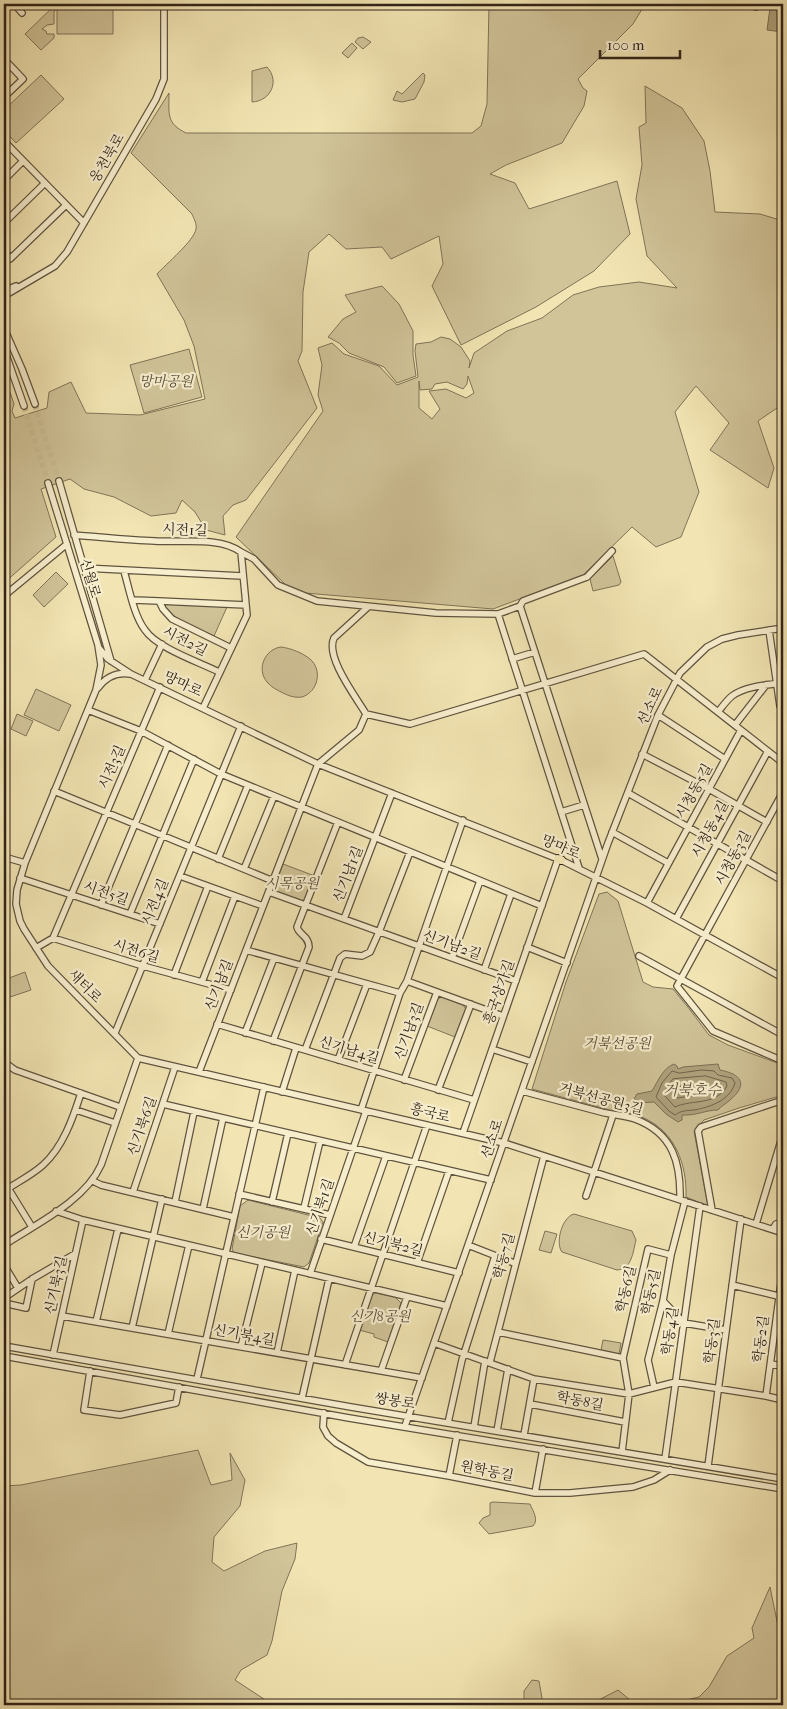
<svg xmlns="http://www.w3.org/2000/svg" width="787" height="1709" font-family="'IM FELL French Canon','Noto Serif KR',serif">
<rect width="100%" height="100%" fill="#f2e5b3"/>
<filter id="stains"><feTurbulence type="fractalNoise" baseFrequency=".004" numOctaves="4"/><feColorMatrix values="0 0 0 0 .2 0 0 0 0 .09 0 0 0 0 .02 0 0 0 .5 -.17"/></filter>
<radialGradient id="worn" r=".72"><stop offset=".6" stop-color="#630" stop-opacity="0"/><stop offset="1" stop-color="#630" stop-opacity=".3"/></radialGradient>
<path fill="#d1c499" stroke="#807458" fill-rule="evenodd" d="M56 4V9L54 12V24L47 25 42 29 46 31 47 34H54V38L41 50 25 34Z
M57 4H113V34H57Z
M489 4H645L633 24 578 79 583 88 587 91 584 106 562 143 506 165 490 174 515 183 529 209 617 181 630 234 594 271 536 307 461 345 432 286 443 264 439 236 391 259 382 247 346 249 329 234 309 252 303 292 302 351 298 361 317 408 246 500 233 505 223 516 225 535 206 530 195 512 182 500 176 513 151 516 114 497 84 489 70 479 41 489 56 537 4 583V374L14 404 12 411 15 418 47 408 49 392 71 382 86 413 140 415 205 399 194 346 184 320 157 274C166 264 194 241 196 229 197 224 194 219 192 214L131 153 169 93C169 114 166 123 186 133H472L481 126 487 104Z
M363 37 371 42 363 49 355 42 358 38Z
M352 43 357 48 348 58 342 53Z
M267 67C280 81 271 101 252 102V71Z
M423 73 425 75 424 82 415 99 402 102 393 100 397 91 402 94Z
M41 75 64 99 16 143 4 130V122L9 117 4 110Z
M645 86 682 108 704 141 710 171 715 212 760 214 783 221V404L758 421 774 468 768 488 710 450 729 423 696 386 675 412 699 492 681 537 656 547 632 527 583 575 493 609 305 593 287 586 236 537 323 411 318 395 322 365 318 348 332 343 344 354 379 366 397 385 418 377 415 351 416 344 431 342 441 337 450 339 461 347 470 361 469 368 474 353 507 331 542 318 573 295 599 287 639 282 677 288 647 256 636 199 642 165 639 127 646 123ZM468 376 474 393 466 398 446 389 429 391 440 409 432 419 419 408V381L420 390 432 389 435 384 447 382 463 389 467 384Z
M382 286 399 304 413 331V355L416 376 397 383 384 367 349 353 339 343 328 337 343 319 356 312 345 295Z
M189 349 202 397 144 413 130 365Z
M613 556 621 582 619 585 593 591 590 579Z
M56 572 68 584 44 607 33 595Z
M167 604 227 607 214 636C200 629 171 619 165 606Z
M281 647C290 648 303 653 310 659 323 670 318 692 302 697 295 698 289 696 283 693 277 690 271 687 267 682 256 669 265 649 281 647Z
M36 689 71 705 59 731 24 715Z
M17 714 33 721 26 736 11 729Z
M283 864 315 876 305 900 299 901 276 892 274 888Z
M607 892 618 901 643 982 653 987 673 989 687 1006 709 1035 728 1045 783 1065V1095L739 1108 704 1120 694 1131 708 1206 686 1197C687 1164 675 1132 644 1118 632 1113 618 1112 606 1109 581 1102 557 1096 532 1089L566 982 599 894Z
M25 972 31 990 4 999V980Z
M442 997 463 1005 466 1009 455 1037 427 1026 437 999Z
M248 1200 320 1218 323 1222 309 1263 304 1267 234 1253 232 1249 240 1206Z
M574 1214 632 1231 636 1240C633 1252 632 1269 617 1270L562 1252C555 1243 562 1217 574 1214Z
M545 1231 557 1234 551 1253 539 1250Z
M376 1293 395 1297 401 1303 388 1342 374 1337V1334L359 1330 370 1296Z
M603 1340 621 1343 619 1354 601 1350Z
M198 1450 211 1485 232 1480 230 1453 245 1480 240 1506 214 1537 212 1562 224 1571 265 1551 297 1543 295 1559 282 1591 272 1641 267 1655 241 1670 235 1680 273 1705H4V1486L21 1485Z
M493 1502 530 1504C533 1511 539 1520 533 1526L489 1534 479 1523 483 1518 490 1515V1503Z
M770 1587 779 1631 783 1630V1705H673L674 1703 699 1697 709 1687 727 1656 754 1638 752 1628Z
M532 1680 539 1681 543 1704 546 1705H524V1691Z
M618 1690 636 1705H589Z"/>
<path fill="#b0a37e" stroke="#7d7055" d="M770 8 783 10 782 32 767 30Z
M674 1064 677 1066 678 1069 683 1067 718 1064 720 1070C741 1074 749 1084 730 1100 726 1104 721 1106 718 1110 706 1110 695 1116 682 1115V1120L678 1122 666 1114 654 1102 639 1103 634 1099 637 1094 652 1091C658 1081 663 1068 674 1064Z"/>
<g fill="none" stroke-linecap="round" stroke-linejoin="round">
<path stroke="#70634b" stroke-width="1" d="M702 1070 714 1071 718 1075 732 1078 735 1083C730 1100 711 1107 694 1110 686 1111 682 1110 675 1115L669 1111 656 1097 662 1083 672 1071 679 1073Z
M706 1076 726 1082 727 1086C716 1106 692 1099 675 1107L664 1095 667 1086 673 1079Z
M703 1084 711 1086V1090L698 1095 677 1098 673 1093 677 1087Z"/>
<path stroke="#cbbe94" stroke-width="5.5" stroke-dasharray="5.5 3" stroke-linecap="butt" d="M35 404 59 481
M24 406 48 483"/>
<g stroke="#60543f" stroke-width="8">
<path id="minor" d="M16 6 22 13
M756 7 757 4
M4 59 23 79 4 97
M4 141 84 223
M4 180 23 161
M4 223 45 183
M4 249 10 259 66 205
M4 291 16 286
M4 296 55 266 67 252 156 99 164 79V4
M4 328 22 369 35 404
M4 349 24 406
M59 481 111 661
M74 535C101 537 128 540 155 541 180 543 220 536 241 552L247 615 203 708
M241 552 254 559 278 585 317 601 436 613 498 614 520 606 523 601 587 577 612 551
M84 568 242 576
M124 571C129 588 134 616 145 630 157 648 199 662 219 672
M4 596 67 544
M133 600 159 601 163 609 172 619 231 648
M159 601 246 605
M520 606 602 859
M498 614 579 868
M769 630 780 706 783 709
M99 648 108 659 131 674 318 764 558 859 463 1133
M512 659 535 652
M145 680 162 644
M98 688C106 677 116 672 130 674
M88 710 141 731 221 774 542 906
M718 712C722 707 727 700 732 696 745 686 767 685 783 683
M366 714 410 724 644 654 783 763
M658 715 725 759
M735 725 766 685
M642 754 709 789 767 822
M54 791 273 881
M783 792 677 986 713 1031 783 1061
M628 793 783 881
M561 812 584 805
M612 832 668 863
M4 857 25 863
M218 859 248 785
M561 860 647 903 783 978
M244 869 274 796
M180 876 263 906
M20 878 160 924
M269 892 516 981
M647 903 741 730
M101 905 168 745
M130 914 194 759
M344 919 392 793
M676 919 768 751
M53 938 160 687
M527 947 567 963
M36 948 53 938 143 966 231 990
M246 950 400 993
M639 956 783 1035
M452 958 480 881
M484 970 511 894
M174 975 208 886
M407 981 503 1016
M202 982 235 896
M217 1024 474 1100
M115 1033 241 726
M245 1033 274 958
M273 1041 309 947C309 936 299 935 297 927L338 822
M492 1049 532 1062
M305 1050 340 958 345 954 362 956 370 952 379 932 410 852
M138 1058 504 1143 783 1233
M338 1060 367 984
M4 1062 15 1070 120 1107
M199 1072 318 764 359 730 366 714C356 697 325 657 334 638L368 607
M404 1080 437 992
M438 1090 471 1004
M522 1091C548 1098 574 1105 601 1112 612 1115 624 1115 635 1119 673 1133 681 1163 680 1200
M282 1092 296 1048
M163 1104 491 1180
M76 1110 115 1123
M361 1110 400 993 407 981 463 820
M93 1181 101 1185 234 1217
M8 1188 32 1227
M4 1191C16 1183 32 1175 43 1165 63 1147 73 1118 81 1093
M133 1192 175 1067
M239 1194 330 1215
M586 1196 613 1115
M175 1202 194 1112
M272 1202 288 1133
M304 1208 320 1141
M203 1209 223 1118
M712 1210 698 1131 701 1127 783 1100
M56 1211 83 1220 447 1306
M756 1224 783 1134
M773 1229 776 1224 783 1222
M321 1239 459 1273
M4 1245C36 1224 85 1201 101 1165L138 1058 48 966 24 929 20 921 16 904 17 890 25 863 96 690 101 665 98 645 48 483
M468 1245 514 1263
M354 1247 386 1156
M417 1263 449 1171
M4 1265 18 1288
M783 1268 766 1396 783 1400
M310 1274 366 1111
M732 1285 778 1296
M4 1298 32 1279 75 1254
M663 1301 684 1323 726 1330
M4 1303 26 1308 32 1279
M62 1316 422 1378
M96 1322 118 1229
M132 1328 162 1199
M498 1332 623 1358
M168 1334 189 1245
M434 1343 534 1379 629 1394 676 1382 766 1396
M4 1346 351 1407 783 1479
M241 1347 262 1263
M277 1353 295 1270
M53 1355 83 1220
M4 1356 349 1418 783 1489
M490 1362 544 1156
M771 1364 783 1366
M345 1365 427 1125
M90 1371 84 1410 120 1415 176 1403 179 1387
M381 1371 407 1297
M197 1379 264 1087
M654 1387 648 1360 663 1301 671 1255 685 1201
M302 1398 329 1279
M530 1404 625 1422
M324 1413 323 1427 328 1436 336 1443 368 1462 449 1476 535 1493H570L633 1487 654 1480 670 1470
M448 1423 462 1360 495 1256
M405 1426 608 843 658 715 680 673 707 647 722 639 738 635 783 628
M474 1427 485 1361
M497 1431 508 1369
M524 1435 534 1379
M622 1452 629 1394 623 1358 648 1249 671 1255
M665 1459 700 1206
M708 1466 741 1219
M449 1476 457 1435
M535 1493 543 1449"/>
</g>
<g stroke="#302318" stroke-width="10">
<path id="major" d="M558 859 561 860"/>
</g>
<use href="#minor" stroke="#f7eece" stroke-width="5.5"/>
<use href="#major" stroke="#f2e5b3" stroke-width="8"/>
</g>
<g text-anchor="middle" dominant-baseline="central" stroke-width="4.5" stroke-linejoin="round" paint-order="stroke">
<g font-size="14" fill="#302318" stroke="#f7eece">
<text transform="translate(107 158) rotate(-60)">웅천북로</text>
<text transform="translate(185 530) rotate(2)">시전1길</text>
<text transform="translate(90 578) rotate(73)">신월로</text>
<text transform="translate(185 641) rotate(27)">시전2길</text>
<text transform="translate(183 684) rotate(25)">망마로</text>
<text transform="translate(650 706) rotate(-65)">선소로</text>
<text transform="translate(112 767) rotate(-67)">시전3길</text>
<text transform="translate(694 791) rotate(-61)">시청동5길</text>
<text transform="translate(710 829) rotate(-62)">시청동4길</text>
<text transform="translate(561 847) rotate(23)">망마로</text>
<text transform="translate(733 858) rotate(-62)">시청동3길</text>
<text transform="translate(348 874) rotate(-69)">신기남1길</text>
<text transform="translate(106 893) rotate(19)">시전5길</text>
<text transform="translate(155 902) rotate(-68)">시전4길</text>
<text transform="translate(452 945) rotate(20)">신기남2길</text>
<text transform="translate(136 951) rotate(17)">시전6길</text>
<text transform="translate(219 985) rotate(-69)">신기남길</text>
<text transform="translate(85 986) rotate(45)">새터로</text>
<text transform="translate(499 992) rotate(-71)">흥국상가길</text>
<text transform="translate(409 1031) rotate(-70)">신기남3길</text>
<text transform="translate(349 1050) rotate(17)">신기남4길</text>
<text transform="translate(601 1099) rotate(15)">거북선공원3길</text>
<text transform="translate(430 1113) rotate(13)">흥국로</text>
<text transform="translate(142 1126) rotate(-71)">신기북6길</text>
<text transform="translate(492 1139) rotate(-71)">선소로</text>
<text transform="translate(320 1207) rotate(-71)">신기북1길</text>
<text transform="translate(393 1244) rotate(14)">신기북2길</text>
<text transform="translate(504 1256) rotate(-75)">학동7길</text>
<text transform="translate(56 1285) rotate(-78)">신기북3길</text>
<text transform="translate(626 1289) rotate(-77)">학동6길</text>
<text transform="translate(651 1292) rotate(-78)">학동5길</text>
<text transform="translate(670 1331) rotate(-82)">학동4길</text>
<text transform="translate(244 1335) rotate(10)">신기북4길</text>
<text transform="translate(761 1339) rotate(-83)">학동2길</text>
<text transform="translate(712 1341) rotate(-83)">학동3길</text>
<text transform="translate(395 1401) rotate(9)">쌍봉로</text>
<text transform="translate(580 1401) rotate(11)">학동8길</text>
<text transform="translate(487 1471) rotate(11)">원학동길</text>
</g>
<g font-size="14" font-style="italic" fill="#584b38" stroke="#f7eece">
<text x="166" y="381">망마공원</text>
<text x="292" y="883">시목공원</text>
<text x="617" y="1043">거북선공원</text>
<text x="263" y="1232">신기공원</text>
<text x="380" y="1316">신기8공원</text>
</g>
<g font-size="15" font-style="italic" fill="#5d503c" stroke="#f7eece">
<text x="692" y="1090">거북호수</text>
</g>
</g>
<rect width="787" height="1709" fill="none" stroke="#f2e5b3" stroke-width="20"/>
<rect x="5" y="5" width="777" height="1699" fill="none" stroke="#302318" stroke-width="2.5"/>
<rect x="10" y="10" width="767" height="1689" fill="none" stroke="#302318"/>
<path d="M600 50v8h80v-8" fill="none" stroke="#302318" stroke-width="2.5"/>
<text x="607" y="50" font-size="15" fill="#302318" stroke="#f7eece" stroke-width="4" paint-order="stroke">100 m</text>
<rect width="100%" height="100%" filter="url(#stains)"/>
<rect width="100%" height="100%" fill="url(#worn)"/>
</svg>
